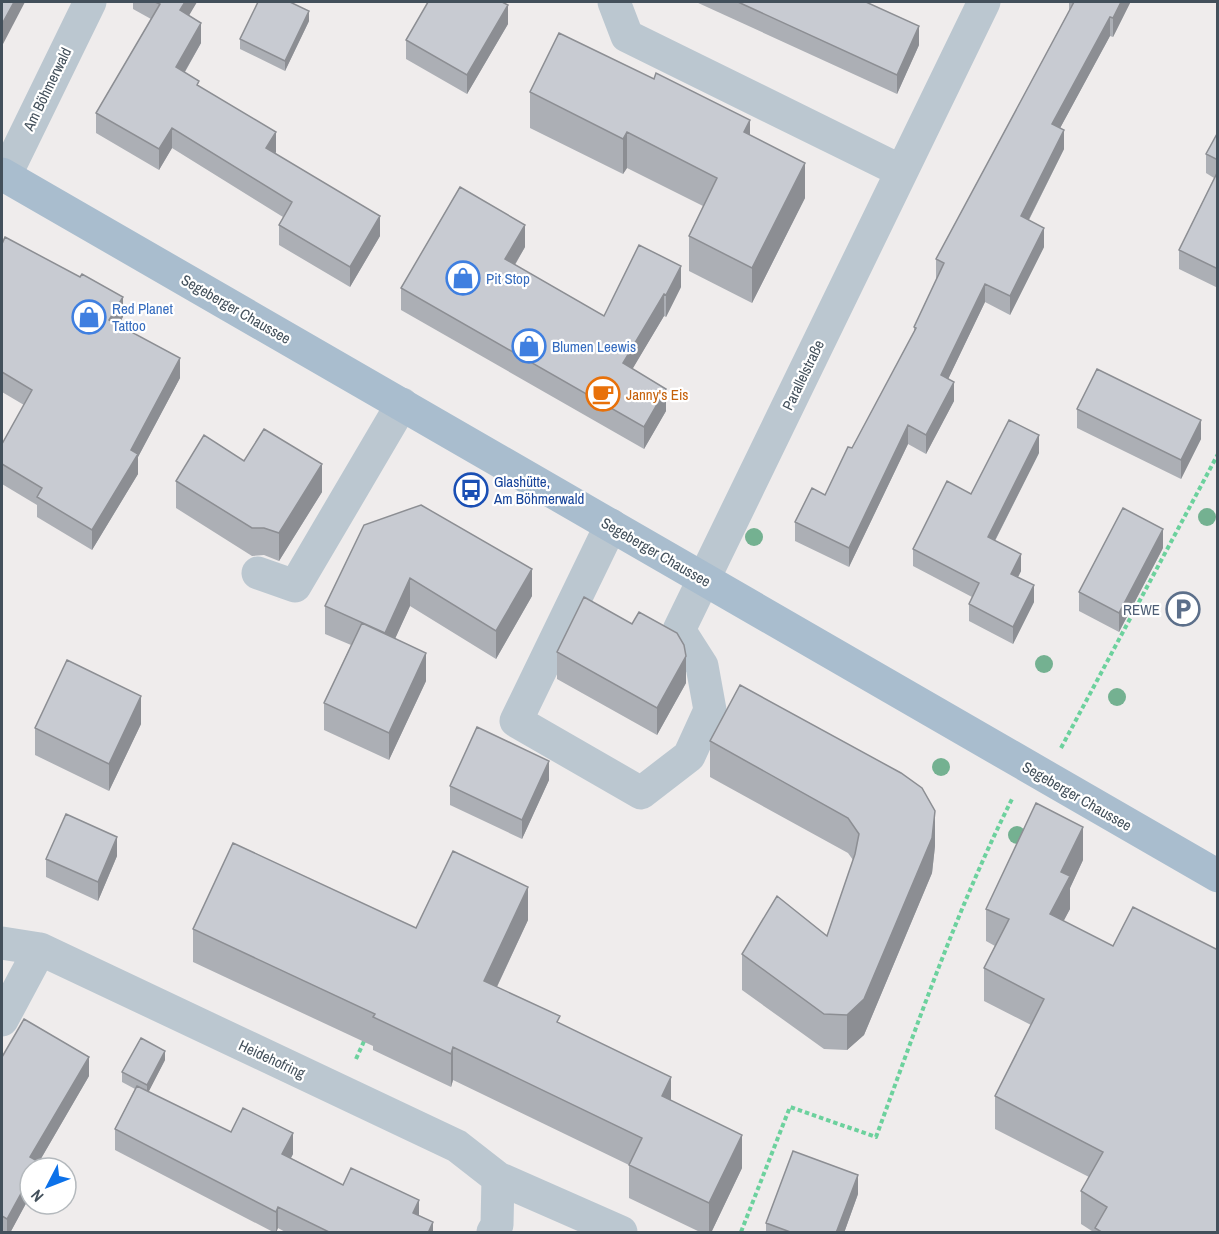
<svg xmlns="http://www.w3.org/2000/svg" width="1219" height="1234" font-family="'Archivo Narrow',sans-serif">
<rect width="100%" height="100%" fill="#efecec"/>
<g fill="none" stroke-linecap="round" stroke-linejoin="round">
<path stroke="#6cd19d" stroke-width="4" stroke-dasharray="4.5 3" stroke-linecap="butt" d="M1061 748 1218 454
M356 1059 365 1039
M741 1232 790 1107 876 1137C918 1023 958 906 1013 797"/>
<path stroke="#bbc7d0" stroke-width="33" d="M614 2 627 36 901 171
M5 176 90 2
M611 525 516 721 641 793 689 756 710 710 702 666 679 630 984 2
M258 573 295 586 402 404
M2 943 40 949 457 1146 498 1178 497 1225 493 1232
M2 1020 40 949
M498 1178 621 1232"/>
<path stroke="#a9bdce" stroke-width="33" d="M2 174 1218 876"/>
</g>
<g fill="#74b191">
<circle cx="1207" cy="517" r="9"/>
<circle cx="754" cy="537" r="9"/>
<circle cx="1044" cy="664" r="9"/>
<circle cx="1117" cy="697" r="9"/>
<circle cx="941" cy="767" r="9"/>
<circle cx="1017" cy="835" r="9"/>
</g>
<path fill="#acafb5" d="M133 2H197L188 15 201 43 185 72 199 86 276 152 275 153 380 236 350 287 279 245V225L283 217 172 148 159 170 96 133V113L151 19 133 9Z
M696 2H866L919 45 897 94Z
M1069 2H1130V3L1113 37 1110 36 1060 128 1064 149 1029 220 1044 247 1010 315 985 302 948 379 954 401 926 454 908 444 849 567 795 541V522L825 495 852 448 914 332V327L937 278H936V259L1069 11Z
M309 21 285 71 240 49V39Z
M508 24 467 94 406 59V40Z
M530 92 805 198 752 303 689 271V236L703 206 627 168 623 174 530 128Z
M1218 132V288L1179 269V250L1214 178 1206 173V154Z
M2 244 123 317 118 325 180 378 138 457V474L92 550 37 517V505L2 484V444L24 405 2 392Z
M525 247 515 265 604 316 681 287 666 317 664 316 632 369 666 411 644 449 401 310V288Z
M1077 409 1201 439 1181 479 1077 428Z
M1039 453 995 541 1021 571 1018 577 1034 602 1013 644 969 621V604L972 597 913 566V549L971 494Z
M244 461 322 492 279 561 264 555 252 556 176 508V481Z
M364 525 532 596 496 659 410 606 395 638 426 681 389 760 324 730V703L351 645 325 634V606Z
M1163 548 1119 632 1079 611V592Z
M557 652 686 683 657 735 557 679Z
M141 724 109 791 35 755V728Z
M710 741 935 846 932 873 864 1035 847 1050 824 1049 742 990V954L827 936 853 860 848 853 710 777Z
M549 780 522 839 450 805V786Z
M117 856 98 901 46 877V859Z
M1083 860 1070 888V909L1063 921 1218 1233H1095L1081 1224V1191L1089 1177 995 1129V1096L1031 1025 984 1001V968L995 946 986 941V909Z
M528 920 497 987 560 1024 671 1101 742 1168 711 1233H702L629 1198V1165L453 1080 451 1087 373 1050V1046L193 962V929L416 928Z
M2 1057 89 1076 39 1162V1168H30V1196L10 1233H2Z
M165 1060 148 1092 231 1132 293 1154 291 1158 343 1185 419 1216 433 1233H287L278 1228 275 1233 115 1150V1129L135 1089 122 1082V1072Z
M858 1194 844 1233H766V1223Z"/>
<path fill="#8c8e93" d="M14 2H25L2 46V24Z
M185 2H197L180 31V10Z
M1121 2H1130V3L1113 37V18Z
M508 5V24L467 94V75Z
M309 11V21L285 71V61Z
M1110 17V36L1052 143V124Z
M201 23V43L176 87V67Z
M919 26V45L897 94V75Z
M750 120V155L744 132Z
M172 128V148L159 170V149Z
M1064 130V149L1021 235V216Z
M276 132V152L266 168V148Z
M627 132V168L623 174V139Z
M805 163V198L752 303V268Z
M380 216V236L350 287V267Z
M525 225V247L505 281V259Z
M1044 228V247L1010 315V296Z
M681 266V287L666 317V295Z
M985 284V302L941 394V375Z
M664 294V316L623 385V363Z
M123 297V317L109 340V320Z
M180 358V378L138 457V474L92 550V530L131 450Z
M954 382V401L926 454V435Z
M666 389V411L644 449V427Z
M1201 420V439L1181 479V460Z
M908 425V444L849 567V548Z
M1039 435V453L988 554V537Z
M322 464V492L279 561V533Z
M1163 529V548L1119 632V613Z
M1021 554V571L1011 591V574Z
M532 569V596L496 659V631Z
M410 578V606L385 661V633Z
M1034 585V602L1013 644V627Z
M426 653V681L389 760V733Z
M686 656V683L657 735V708Z
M141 696V724L109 791V764Z
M549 761V780L522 839V820Z
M935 811V846L932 873 864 1035 847 1050V1015Z
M1083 827V860L1070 888V909L1050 947V914L1061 872Z
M117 837V856L98 901V882Z
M528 887V920L484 1014V981Z
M453 1047V1080L451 1087V1054Z
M165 1051V1060L147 1095V1085Z
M89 1057V1076L39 1162V1168H35L30 1157Z
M671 1077V1110L662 1096Z
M293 1133V1154L282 1175V1154Z
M742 1135V1168L711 1233H709V1203Z
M858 1175V1194L844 1233H836Z
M30 1177V1196L10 1233H7V1219Z
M419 1200V1221L413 1213Z
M278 1207V1228L276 1233V1212Z
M433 1222V1233H428Z"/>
<path fill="#c8cbd2" stroke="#8c8e93" stroke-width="1.5" d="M2 2H14L2 24Z
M155 2H185L180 10 201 23 176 67 199 81 197 85 276 132 266 148 380 216 350 267 279 225 292 202 172 128 159 149 96 113 160 4Z
M258 2H290L309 11 285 61 240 39Z
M428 2H502L508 5 467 75 406 40Z
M738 2H866L919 26 897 75Z
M1074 2H1121L1113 18 1110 17 1052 124 1064 130 1021 216 1044 228 1010 296 985 284 941 375 954 382 926 435 908 425 849 548 795 522 812 488 825 495 848 447 852 448 916 328 914 327 944 263 936 259Z
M559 33 654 79 656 73 750 120 744 132 805 163 752 268 689 236 717 178 627 132 623 139 530 92Z
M1218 132V160L1206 154Z
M1218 171V269L1179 250Z
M460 187 525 225 505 259 604 316 639 245 681 266 666 295 664 294 623 363 666 389 644 427 401 288Z
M5 237 80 277 82 274 123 297 109 320 180 358 131 450 138 454 92 530 37 497 42 488 2 464V444L32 390 2 372V244Z
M1097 369 1201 420 1181 460 1077 409Z
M1009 420 1039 435 988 537 1021 554 1011 574 1034 585 1013 627 969 604 979 583 913 549 947 481 971 494Z
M264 429 322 464 279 533 264 528H252L176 481 204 435 244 461Z
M421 505 532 569 496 631 410 578 385 633 325 606 364 525Z
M1123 508 1163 529 1119 613 1079 592Z
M584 597 632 624 639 612 677 633 684 645 686 656 657 708 557 652Z
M362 623 426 653 389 733 324 703Z
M67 660 141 696 109 764 35 728Z
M740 685 901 773 922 788 935 811 932 838 864 999 847 1015 824 1014 742 954 777 896 827 936 855 854 859 834 848 818 710 741Z
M477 727 549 761 522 820 450 786Z
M1036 803 1083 827 1061 872 1070 876 1050 914 1113 946 1133 907 1218 950V1233H1103L1095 1228 1107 1207 1081 1191 1103 1152 995 1096 1044 999 984 968 1009 919 986 909Z
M66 814 117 837 98 882 46 859Z
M233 843 416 928 453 851 528 887 484 981 560 1016 557 1022 671 1077 662 1096 742 1135 709 1203 629 1165 642 1138 453 1047 451 1054 373 1017 375 1014 193 929Z
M24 1019 89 1057 30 1157 39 1162 35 1168H30V1177L7 1219 2 1216V1057Z
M141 1038 165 1051 147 1085 122 1072Z
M137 1086 231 1132 243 1108 293 1133 282 1154 343 1185 351 1168 419 1200 413 1213 433 1222 428 1233H331L278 1207 276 1212 115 1129Z
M793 1151 858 1175 836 1233H793L766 1223Z"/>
<defs>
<g id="shop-ring" transform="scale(1.725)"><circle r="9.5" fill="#fff" stroke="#3f7fe0" stroke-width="1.5"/><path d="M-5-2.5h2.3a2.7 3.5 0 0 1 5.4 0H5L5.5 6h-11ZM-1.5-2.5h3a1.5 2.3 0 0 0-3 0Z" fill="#3f7fe0"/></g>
<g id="cafe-ring" transform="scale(1.725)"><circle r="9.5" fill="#fff" stroke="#e8710a" stroke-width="1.5"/><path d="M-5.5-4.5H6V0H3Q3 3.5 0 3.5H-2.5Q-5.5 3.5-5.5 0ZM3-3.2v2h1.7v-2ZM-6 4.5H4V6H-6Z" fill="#e8710a"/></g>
<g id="bus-ring" transform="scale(1.725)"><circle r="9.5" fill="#fff" stroke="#1a4fb4" stroke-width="1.5"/><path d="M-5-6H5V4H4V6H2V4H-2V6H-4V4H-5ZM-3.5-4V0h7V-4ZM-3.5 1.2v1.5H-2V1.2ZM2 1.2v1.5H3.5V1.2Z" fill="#1a4fb4"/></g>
<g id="parking-ring" transform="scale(1.725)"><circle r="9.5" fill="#fff" stroke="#5c6f8a" stroke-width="1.5"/><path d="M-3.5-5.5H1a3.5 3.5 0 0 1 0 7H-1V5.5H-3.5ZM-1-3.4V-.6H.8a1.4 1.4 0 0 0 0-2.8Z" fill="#5c6f8a"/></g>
</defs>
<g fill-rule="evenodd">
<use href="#shop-ring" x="463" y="278"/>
<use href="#shop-ring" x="89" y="317"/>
<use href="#shop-ring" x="529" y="346"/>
<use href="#cafe-ring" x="603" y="394"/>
<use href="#bus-ring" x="471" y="490"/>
<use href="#parking-ring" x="1183" y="609"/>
</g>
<g text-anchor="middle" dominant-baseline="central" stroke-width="4.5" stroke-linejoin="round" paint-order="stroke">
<g font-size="15" fill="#43505b" stroke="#fff">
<text transform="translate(47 89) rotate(-64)">Am Böhmerwald</text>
<text transform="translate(236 309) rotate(30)">Segeberger Chaussee</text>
<text transform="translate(803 375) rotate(-64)">Parallelstraße</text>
<text transform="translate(656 552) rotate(30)">Segeberger Chaussee</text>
<text transform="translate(1077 796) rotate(30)">Segeberger Chaussee</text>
<text transform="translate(272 1059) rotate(25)">Heidehofring</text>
</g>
<g font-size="15" fill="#366cbe" stroke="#fff" text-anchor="start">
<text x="486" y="278">Pit Stop</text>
<text x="112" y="308">Red Planet<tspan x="112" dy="17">Tattoo</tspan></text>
<text x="552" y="346">Blumen Leewis</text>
</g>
<g font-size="15" fill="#c56008" stroke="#fff" text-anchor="start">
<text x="626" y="394">Janny's Eis</text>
</g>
<g font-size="15" fill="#164399" stroke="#fff" text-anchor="start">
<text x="494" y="481">Glashütte,<tspan x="494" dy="17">Am Böhmerwald</tspan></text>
</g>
<g font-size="15" fill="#4e5e75" stroke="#fff" text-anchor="end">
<text x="1160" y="609">REWE</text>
</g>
</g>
<rect width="1219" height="1234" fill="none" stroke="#43505b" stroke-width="6"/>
<g transform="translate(48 1186) rotate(228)"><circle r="28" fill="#ffffff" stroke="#b4b9bd" stroke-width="1.5"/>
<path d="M0-4.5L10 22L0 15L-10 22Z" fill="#0c71e9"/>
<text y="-9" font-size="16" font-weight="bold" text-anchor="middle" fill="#43505b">N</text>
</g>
</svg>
